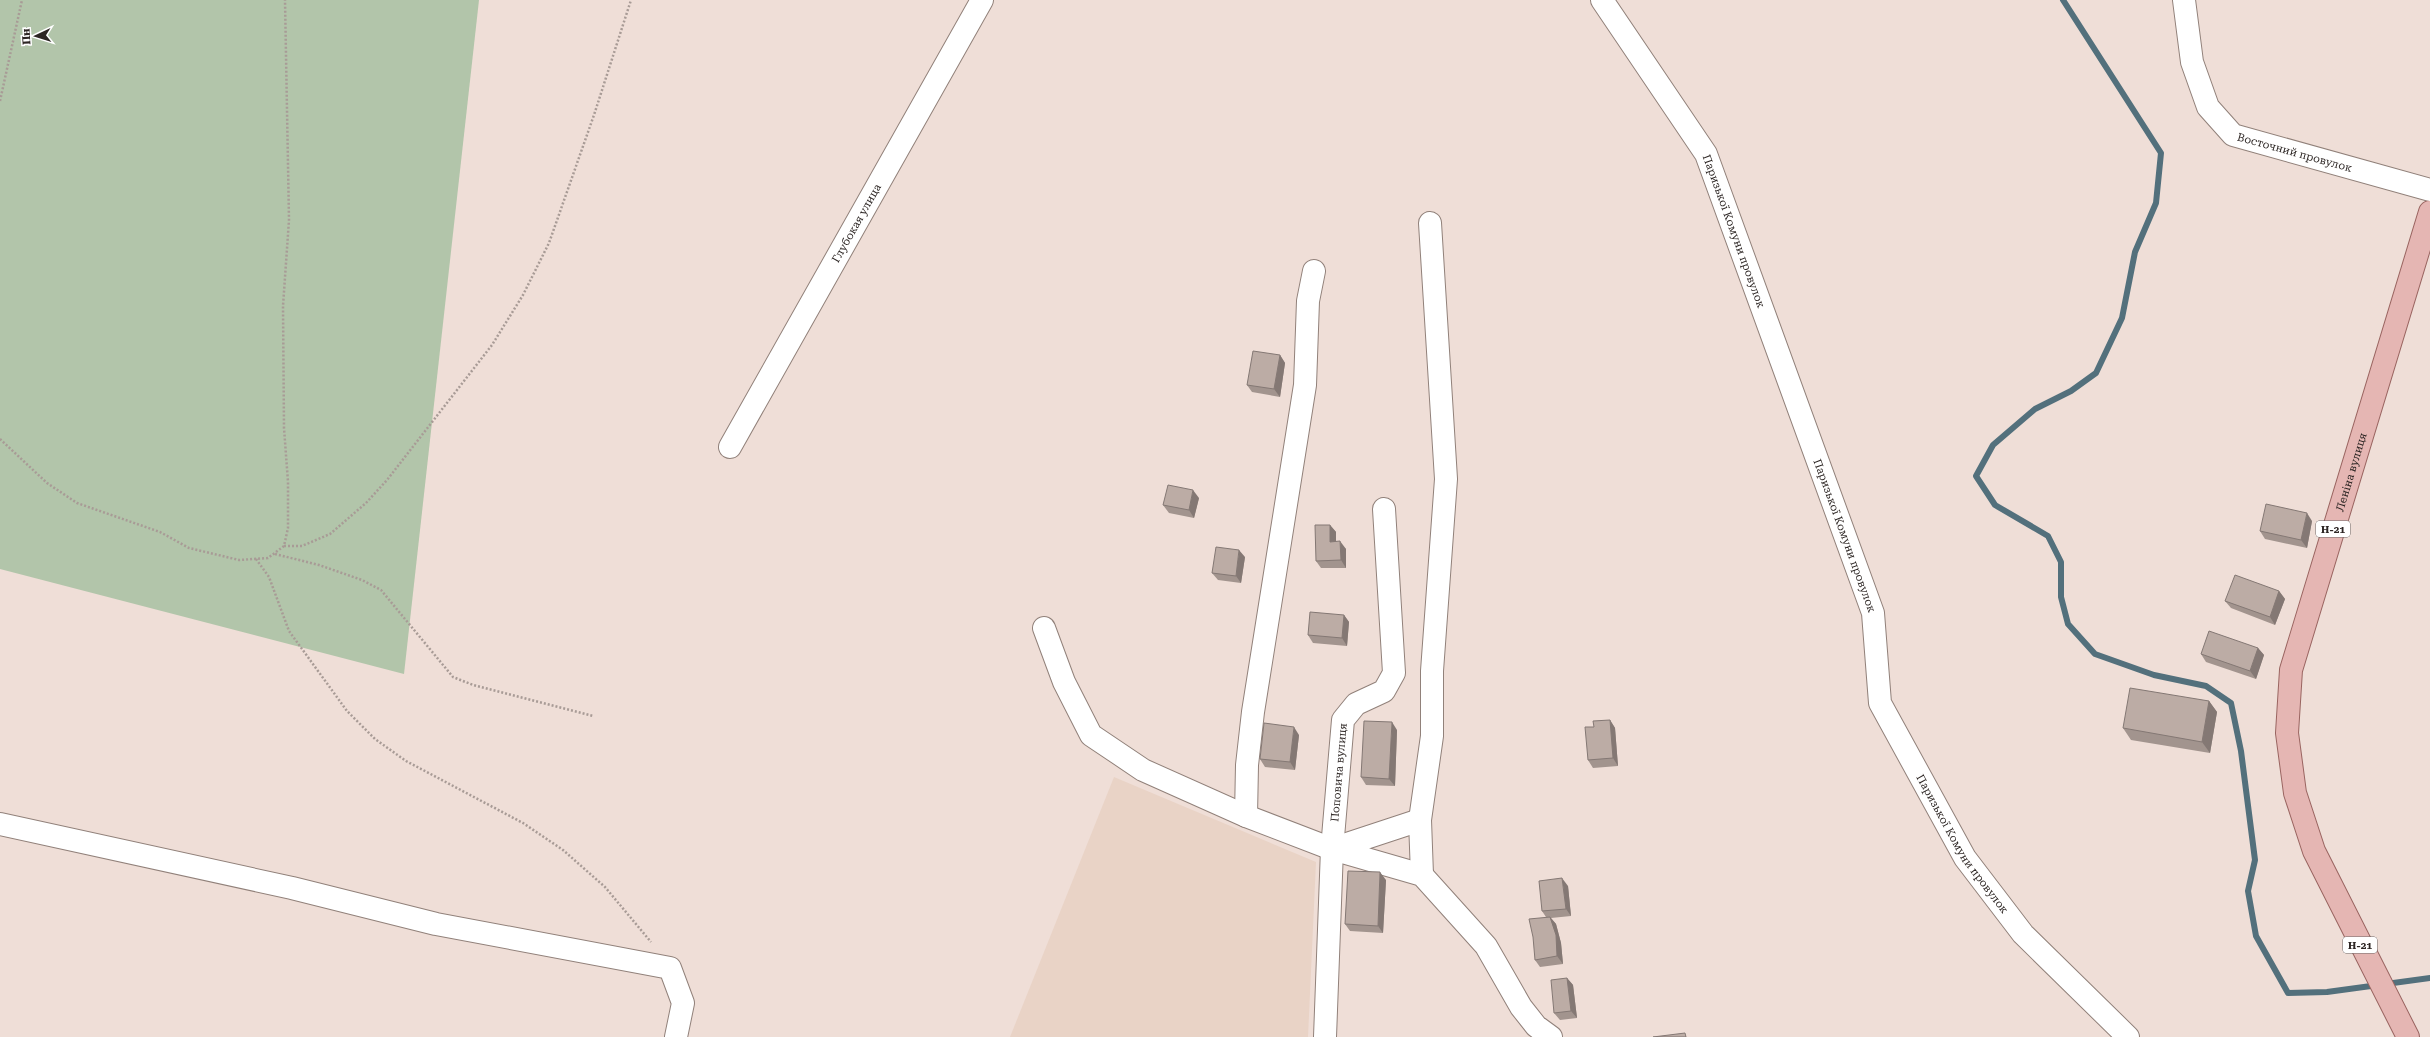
<svg xmlns="http://www.w3.org/2000/svg" width="2430" height="1037" font-family="'Roboto Serif',serif">
<rect width="100%" height="100%" fill="#efded7"/>
<path fill="#e9d3c6" d="M1114 777 1316 862 1308 1037H1010Z"/>
<path fill="#b2c5aa" d="M0 0H479L404 674 0 569Z"/>
<g fill="none" stroke-linecap="round" stroke-linejoin="round">
<path stroke="#53707c" stroke-width="6" d="M2063 0 2161 153 2156 203 2135 252 2122 318 2096 373 2071 391 2035 409 1993 445 1976 476 1995 505 2048 536 2061 562V597L2068 624 2095 654 2154 675 2206 686 2231 703 2241 751 2255 860 2248 891 2256 936 2288 993 2327 992 2430 978"/>
<g stroke="#91817a" stroke-width="24">
<g id="minor">
<path id="s1" d="M1602 0 1706 154 1873 613 1880 703 1965 858 2023 934 2128 1037"/>
<path id="s2" d="M2184 0 2192 62 2208 107 2233 135 2430 190"/>
<path id="s3" d="M730 447 982 0"/>
<path d="M1044 628 1064 682 1091 735 1143 770 1246 816 1332 849"/>
<path d="M1246 816 1247 765 1253 712 1305 385 1308 301 1314 271"/>
<path d="M1420 820 1332 849 1422 875 1486 946 1521 1007 1536 1026 1551 1037"/>
<path d="M0 824 292 888 436 924 670 968 683 1003 676 1037"/>
<path d="M1422 875 1420 820 1432 736V671L1446 479 1430 223"/>
<path id="s4" d="M1325 1037 1332 849 1343 720 1356 704 1384 691 1394 673 1384 509"/>
</g>
</g>
<g stroke="#996460" stroke-width="24">
<g id="primary">
<path id="s5" d="M2408 1037 2314 851 2295 793 2287 733 2291 670 2430 212"/>
</g>
</g>
<path stroke="#a89b96" stroke-width="2.5" stroke-dasharray="2 2" stroke-linecap="butt" d="M0 101 22 0
M0 439 47 483 77 503 160 532 189 548 239 560 268 558 284 546 288 528V482L284 428 283 306 289 220 285 0
M284 546H302L330 534 366 503 387 480 492 345 523 295 549 243 594 115 631 0
M275 554 319 565 362 580 381 590 453 677 473 685 593 716
M256 559 269 577 289 631 347 711 375 739 406 761 523 823 563 850 605 887 651 942"/>
<use href="#minor" stroke="#fff" stroke-width="22"/>
<use href="#primary" stroke="#e5b6b3" stroke-width="22"/>
</g>
<path fill="#a2948e" d="M1280 355 1285 363 1280 397 1252 392 1247 385Z
M1199 498 1194 518 1169 513 1163 505Z
M2312 521 2307 548 2265 539 2260 531Z
M1330 525 1336 532V541L1346 549V568H1321L1316 561Z
M1245 557 1241 583 1218 580 1212 573Z
M2279 591 2285 599 2275 625 2231 608 2225 601Z
M1344 615 1349 622 1347 646 1313 643 1308 635Z
M2258 648 2264 655 2256 679 2206 662 2201 654Z
M2209 701 2217 712 2210 753 2131 740 2123 728Z
M1610 720 1615 728 1618 766 1593 768 1588 760Z
M1397 730 1395 786 1366 785 1361 777Z
M1299 735 1295 770 1265 767 1260 759Z
M1386 880 1383 933 1350 931 1345 924Z
M1568 886 1571 916 1551 918 1556 924 1561 943 1563 964 1540 967 1535 960 1546 917 1542 911Z
M1567 978 1573 985 1577 1018 1560 1020 1554 1013Z"/>
<path fill="#847874" d="M1280 355 1285 363 1280 397 1274 389Z
M1193 490 1199 498 1194 518 1189 510Z
M2307 513 2312 521 2307 548 2301 540Z
M1330 525 1336 532V549L1330 542Z
M1340 541 1346 549V568L1341 560Z
M1239 550 1245 557 1241 583 1236 576Z
M2279 591 2285 599 2275 625 2270 617Z
M1344 615 1349 622 1347 646 1342 638Z
M2258 648 2264 655 2256 679 2250 671Z
M2209 701 2217 712 2210 753 2202 742Z
M1610 720 1615 728 1618 766 1613 758Z
M1392 722 1397 730 1395 786 1389 779Z
M1294 727 1299 735 1295 770 1290 762Z
M1380 872 1386 880 1383 933 1378 926Z
M1562 878 1568 886 1571 916 1566 909Z
M1550 917 1556 924 1561 943 1563 964 1557 956Z
M1567 978 1573 985 1577 1018 1571 1011Z"/>
<path fill="#bcaca5" stroke="#847874" d="M1253 351 1280 355 1274 389 1247 385Z
M1168 485 1193 490 1189 510 1163 505Z
M2266 504 2307 513 2301 540 2260 531Z
M1315 525H1330V542L1340 541 1341 560 1316 561Z
M1216 547 1239 550 1236 576 1212 573Z
M2235 575 2279 591 2270 617 2225 601Z
M1310 612 1344 615 1342 638 1308 635Z
M2209 631 2258 648 2250 671 2201 654Z
M2130 688 2209 701 2202 742 2123 728Z
M1610 720 1613 758 1588 760 1585 727H1594L1593 721Z
M1364 721 1392 722 1389 779 1361 777Z
M1264 723 1294 727 1290 762 1260 759Z
M1348 871 1380 872 1378 926 1345 924Z
M1562 878 1566 909 1542 911 1539 881Z
M1550 917 1556 935 1557 956 1535 960 1533 937 1529 919Z
M1567 978 1571 1011 1554 1013 1551 980Z
M1685 1033 1686 1037H1653Z"/>
<g text-anchor="middle" dominant-baseline="central" stroke-width="3.5" stroke-linejoin="round" paint-order="stroke">
<g fill="#fff" stroke="#6c6766" stroke-width="1">
<rect x="2316" y="521" width="34" height="16" rx="3"/>
<rect x="2343" y="937" width="34" height="16" rx="3"/>
</g>
<g font-size="10" font-weight="bold" fill="#2d2624">
<text x="2333" y="529">Н-21</text>
<text x="2360" y="945">Н-21</text>
</g>
<g font-size="11" fill="#2d2624" stroke="#fff">
<text stroke="none"><textPath href="#s2" startOffset="212">Восточний провулок</textPath></text>
<text stroke="none"><textPath href="#s3" startOffset="257">Глубокая улица</textPath></text>
<text stroke="none"><textPath href="#s1" startOffset="268">Паризької Комуни провулок</textPath></text>
<text stroke="none"><textPath href="#s5" startOffset="600">Леніна вулиця</textPath></text>
<text stroke="none"><textPath href="#s1" startOffset="592">Паризької Комуни провулок</textPath></text>
<text stroke="none"><textPath href="#s4" startOffset="265">Поповича вулиця</textPath></text>
<text stroke="none"><textPath href="#s1" startOffset="928">Паризької Комуни провулок</textPath></text>
</g>
</g>
<g transform="translate(36 36) rotate(266)" stroke="#ffffff" stroke-width="3" paint-order="stroke">
<path d="M0-3L7 15L0 10L-7 15Z" fill="#2d2624"/>
<text y="-6" font-size="11" font-weight="bold" text-anchor="middle" fill="#2d2624">Пн</text>
</g>
</svg>
